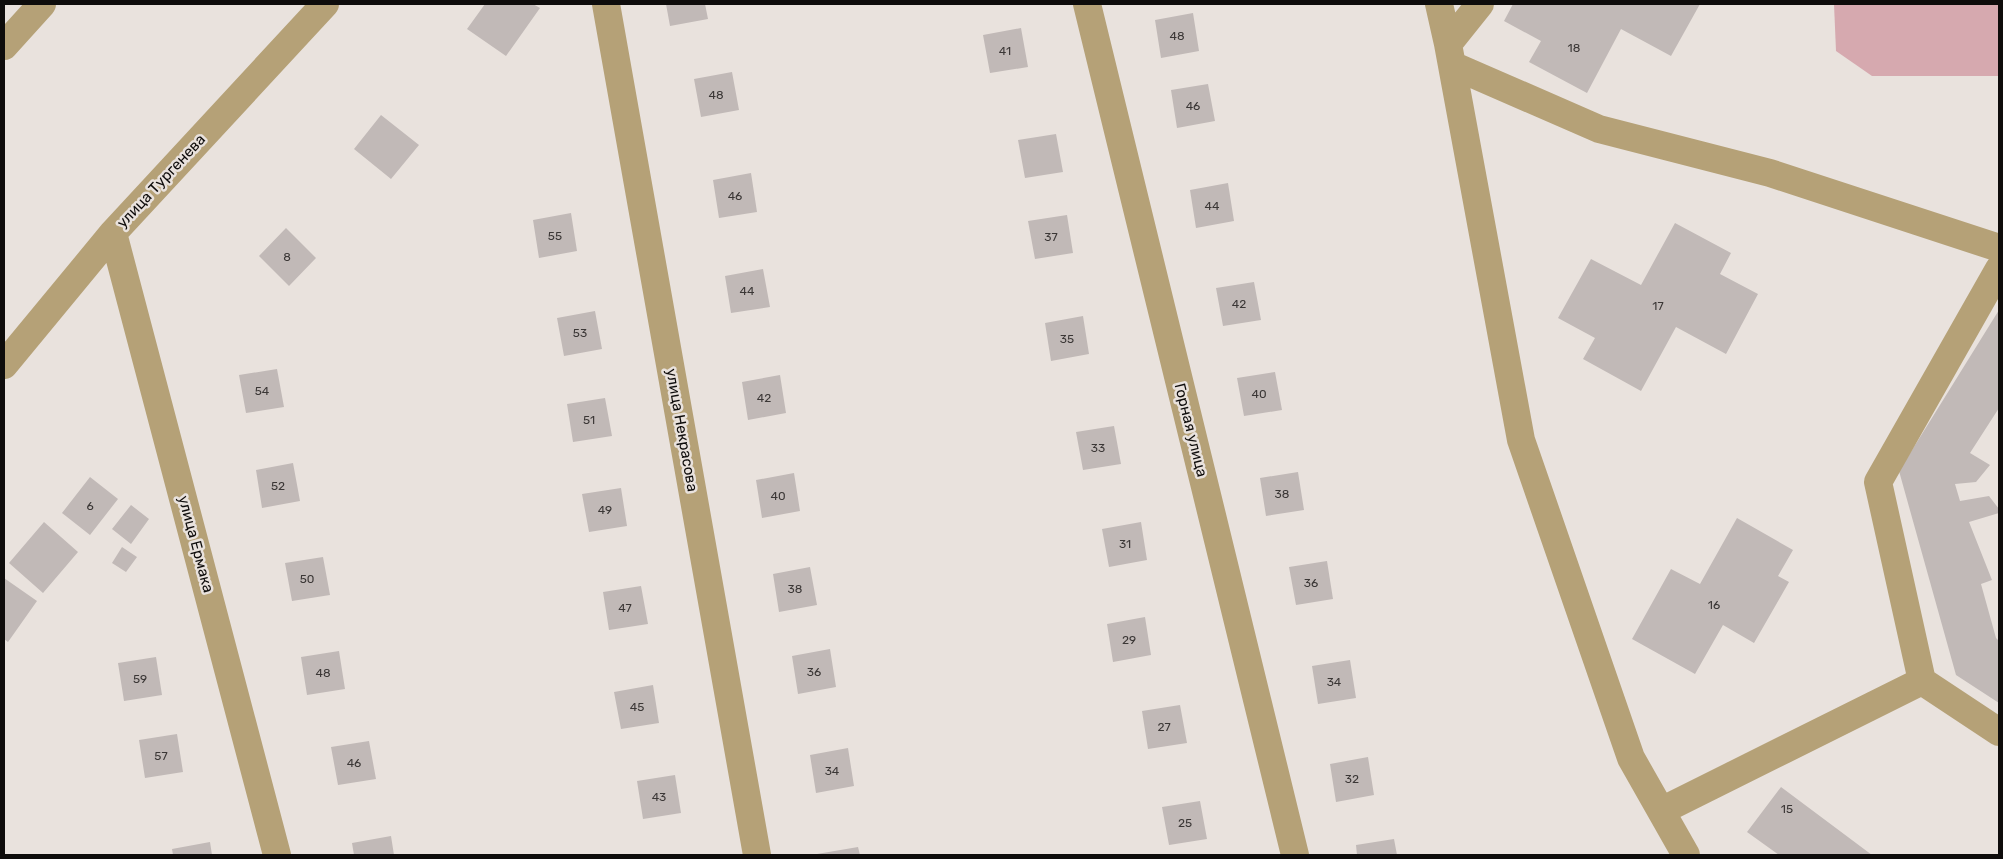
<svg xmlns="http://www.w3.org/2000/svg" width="2003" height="859" font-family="Rubik,sans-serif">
<rect width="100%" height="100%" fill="#e9e2dd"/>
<path fill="#d6a9af" d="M1834 4H1999V76H1872L1836 51Z"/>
<path fill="#c1b9b7" d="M485 4H533L540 8 506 56 467 29Z
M666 4H705L708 19 670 26Z
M1513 4H1700L1671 56 1621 29 1587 93 1529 62 1541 41 1504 21Z
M1193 13 1199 51 1161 58 1155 20Z
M1021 28 1028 67 990 73 983 35Z
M732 72 739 110 701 117 694 79Z
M1208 84 1215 121 1177 128 1171 90Z
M381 115 419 145 391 179 354 149Z
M1056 134 1063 172 1025 178 1018 140Z
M751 173 757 212 719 218 713 180Z
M1228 183 1234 221 1196 228 1190 190Z
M571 213 577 251 539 258 533 220Z
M1067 215 1073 253 1035 259 1028 221Z
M1675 223 1731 253 1720 274 1758 294 1726 354 1676 327 1641 391 1583 359 1595 338 1558 318 1591 259 1641 285Z
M286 228 316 258 289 286 259 256Z
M763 269 770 307 731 313 725 276Z
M1254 282 1261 320 1223 326 1216 288Z
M1999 310V408L1970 453 1990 465 1976 482 1955 484 1960 501 1989 496 1999 509V513L1969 522 1992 580 1981 584 1996 638 1999 641V703L1956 675 1899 471Z
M595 311 602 349 564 356 557 318Z
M1083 316 1089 354 1051 361 1045 323Z
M277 369 284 407 246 413 239 375Z
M1275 372 1282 410 1244 416 1237 378Z
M780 375 786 413 748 420 742 382Z
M605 398 612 436 573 442 567 404Z
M1114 426 1121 464 1083 470 1076 432Z
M293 463 300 501 262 508 256 470Z
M1298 472 1304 510 1266 516 1260 478Z
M794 473 800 511 762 518 756 480Z
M90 477 118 499 90 535 62 513Z
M621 488 627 526 589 532 582 494Z
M131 505 149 519 131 544 112 529Z
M1737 518 1793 550 1778 576 1789 582 1754 643 1723 625 1695 674 1632 639 1671 569 1700 584Z
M44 522 78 552 43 593 9 563Z
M1141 522 1147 560 1109 567 1102 529Z
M122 547 137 557 126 572 112 563Z
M323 557 330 595 292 601 285 563Z
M1327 561 1333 599 1296 605 1289 567Z
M810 567 817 605 779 612 773 574Z
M4 578 37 601 8 642 4 639Z
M641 586 648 624 609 630 603 592Z
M1145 617 1151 655 1113 662 1107 624Z
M830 649 836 687 798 694 792 656Z
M339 651 345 689 307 695 301 657Z
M156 657 162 695 124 701 118 663Z
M1350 660 1356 698 1318 704 1312 666Z
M653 685 659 723 621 729 614 692Z
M1180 705 1187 743 1148 749 1142 711Z
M177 734 183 772 145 778 139 740Z
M369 741 376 779 338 785 331 747Z
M848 748 854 786 816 793 810 755Z
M1368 757 1374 795 1336 802 1330 764Z
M675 775 681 813 643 819 637 781Z
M1781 787 1872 855H1779L1747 832Z
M1200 801 1207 839 1169 845 1162 807Z
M391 836 394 855H354L352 843Z
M1394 839 1397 855H1357L1356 845Z
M210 842 212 855H173L172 849Z
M858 847 860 855H817V854Z"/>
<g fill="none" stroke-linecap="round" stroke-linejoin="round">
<path stroke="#b5a177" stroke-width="28" d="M606 4 757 855
M1087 4 1295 855
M1439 4 1448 44 1521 440 1631 758 1686 855
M1448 44 1480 4
M4 46 42 4
M1452 65 1599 129 1770 173 1999 248
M113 233 277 855
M1999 269 1878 482 1922 681 1999 732
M4 365 113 233 325 4
M1661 811 1922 681"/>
</g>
<g text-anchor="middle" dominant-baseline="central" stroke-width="5" stroke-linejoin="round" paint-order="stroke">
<g font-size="12" fill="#3b3736">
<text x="1177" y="36">48</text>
<text x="1574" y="48">18</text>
<text x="1005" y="51">41</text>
<text x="716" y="95">48</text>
<text x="1193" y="106">46</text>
<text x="735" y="196">46</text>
<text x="1212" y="206">44</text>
<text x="555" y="236">55</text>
<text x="1051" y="237">37</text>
<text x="287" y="257">8</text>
<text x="747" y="291">44</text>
<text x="1239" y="304">42</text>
<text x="1658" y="306">17</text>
<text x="580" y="333">53</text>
<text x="1067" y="339">35</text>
<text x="262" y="391">54</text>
<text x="1259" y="394">40</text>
<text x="764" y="398">42</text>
<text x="589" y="420">51</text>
<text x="1098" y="448">33</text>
<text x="278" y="486">52</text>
<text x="1282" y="494">38</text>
<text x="778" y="496">40</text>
<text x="90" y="506">6</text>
<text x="605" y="510">49</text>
<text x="1125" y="544">31</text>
<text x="307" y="579">50</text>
<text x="1311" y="583">36</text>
<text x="795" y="589">38</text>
<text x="1714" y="605">16</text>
<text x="625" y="608">47</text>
<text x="1129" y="640">29</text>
<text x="814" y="672">36</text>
<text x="323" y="673">48</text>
<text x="140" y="679">59</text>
<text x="1334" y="682">34</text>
<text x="637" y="707">45</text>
<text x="1164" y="727">27</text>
<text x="161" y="756">57</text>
<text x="354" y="763">46</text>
<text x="832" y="771">34</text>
<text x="1352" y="779">32</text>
<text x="659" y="797">43</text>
<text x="1787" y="809">15</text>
<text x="1185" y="823">25</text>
</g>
<g font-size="15" fill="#0e0c0b" stroke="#e9e2dd">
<text transform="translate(161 181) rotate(-47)">улица Тургенева</text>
<text transform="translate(682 430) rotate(80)">улица Некрасова</text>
<text transform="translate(1191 430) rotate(76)">Горная улица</text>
<text transform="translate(196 544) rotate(75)">улица Ермака</text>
</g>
</g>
<rect width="2003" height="859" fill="none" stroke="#0e0c0b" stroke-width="10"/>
</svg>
